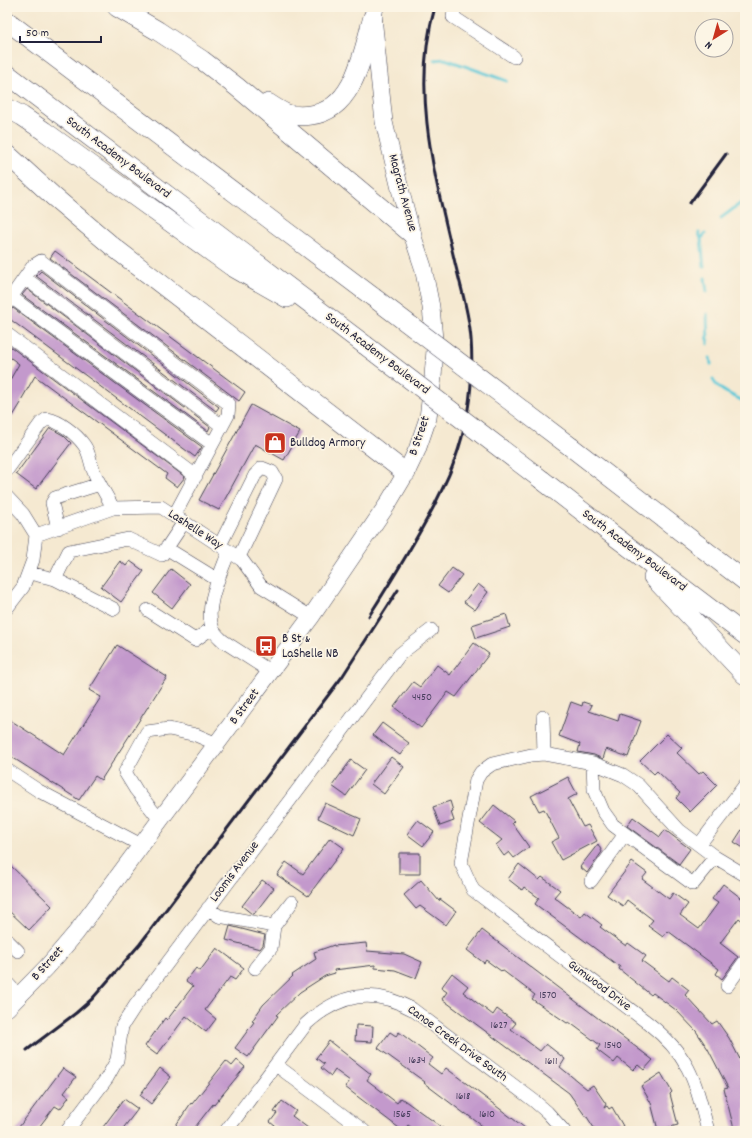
<svg xmlns="http://www.w3.org/2000/svg" width="752" height="1138" font-family="Dekko,sans-serif">
<rect width="100%" height="100%" fill="#fcf5e5"/>
<filter id="ink" filterUnits="userSpaceOnUse"><feTurbulence type="fractalNoise" baseFrequency=".025" numOctaves="2"/><feDisplacementMap in="SourceGraphic" scale="8" xChannelSelector="R" yChannelSelector="G"/><feConvolveMatrix kernelMatrix="1 2 1 2 8 2 1 2 1" color-interpolation-filters="sRGB"/></filter>
<filter id="wash" filterUnits="userSpaceOnUse"><feTurbulence type="fractalNoise" baseFrequency=".012" numOctaves="4" result="noise"/><feDisplacementMap in="SourceGraphic" scale="16" xChannelSelector="R" yChannelSelector="G"/><feGaussianBlur stdDeviation="0.9" result="paint"/><feColorMatrix in="noise" values="0 0 0 0 0 0 0 0 0 0 0 0 0 0 0 0 0 1.4 0 .05"/><feComposite in="paint" operator="in"/></filter>
<g filter="url(#wash)">
<rect width="100%" height="100%" fill="#f5e9d1"/>
<g fill="none" stroke-linecap="round" stroke-linejoin="round">
<path stroke="#5ec9d8" stroke-width="3" d="M435 60 445 59 507 81
M721 218 745 200
M699 233 701 239 704 267
M701 239 705 234
M705 278 707 292
M707 314 708 344
M710 358 711 364
M713 379C716 390 735 396 745 402"/>
</g>
<g id="blocks">
<path fill="#c399cc" d="M55 251 245 392 239 401 50 258Z
M41 271 219 407 216 411 36 276Z
M27 289 210 427 208 431 22 295Z
M13 308 202 447 195 457 7 317V312Z
M7 344 185 477 177 487 165 478 167 474 35 376 20 402 21 403 13 416 7 412V385L19 364 7 355Z
M251 405 300 432 284 460 255 444 219 510 199 500Z
M50 428 63 435 71 443 36 489 16 474Z
M120 561 126 566 130 561 144 571 121 602 101 587Z
M452 568 462 575 448 593 438 586Z
M171 569 190 584 172 608 153 593Z
M478 584 488 592 475 610 464 602Z
M506 614 510 627 476 638 472 625Z
M474 643 489 654 456 697 448 692 421 728 394 707 413 682 420 687 437 665 450 675Z
M117 645 167 677 101 780 95 776 79 800 7 754V718L64 755 101 697 89 690Z
M571 702 582 706 583 702 592 705 589 711 618 721 620 714 641 721 628 757 606 749 603 759 594 755 578 752 580 744 559 736Z
M382 723 409 743 400 755 373 735Z
M667 734 682 748 677 753 699 774 703 771 717 785 690 812 676 798 680 793 657 771 654 774 640 761Z
M391 757 404 767 384 794 371 784Z
M351 760 365 770 346 796 332 786Z
M568 777 577 794 568 799 583 827 588 825 597 841 561 860 551 842 559 838 544 809 539 811 531 796Z
M450 801 453 811 451 812 454 821 440 826 433 807Z
M325 803 361 819 354 835 318 818Z
M494 805 514 821 512 823 529 847 514 858 509 852 504 856 496 845 502 840 480 823Z
M633 817 660 837 665 830 690 849 679 864 627 826Z
M418 820 434 832 423 846 407 834Z
M745 825V849L734 842Z
M330 838 344 848 308 896 277 875 286 862 303 874Z
M598 844 602 852 587 873 580 867Z
M399 853H420V874H399Z
M7 862 52 906 29 930 7 909Z
M632 862 647 873 642 879 669 899 673 893 688 904 680 915 699 929 718 903 712 899 723 884 745 901V923L739 918 720 943 738 957 722 979 716 974 719 969 668 931 663 937 648 926 653 920 627 900 623 906 607 895Z
M519 864 539 880 542 877 560 890 554 897 581 917 585 912 602 925 600 927 626 946 628 943 646 956 642 961 669 981 672 977 689 990 685 995 712 1024 717 1021 729 1038 745 1069V1126L734 1129 724 1089 728 1088 708 1049 696 1031 676 1010 653 993 651 995 619 969 620 967 535 904 539 898 524 887 522 890 508 879Z
M262 880 274 888 254 914H252L242 906Z
M421 880 439 901 440 899 456 911 446 925 420 906 416 909 404 895Z
M230 926 265 935 263 945 260 949 226 940Z
M482 930 653 1060 644 1070 638 1065 633 1070 618 1058 614 1063 597 1050 600 1045 569 1022 567 1023 532 999 535 995 502 970 501 971 486 960 484 963 467 950Z
M366 943 367 951 404 954 422 962 416 978 395 970 375 968V965L334 970 335 973 325 976 300 992 276 1015 278 1016 248 1057 235 1048 254 1022 252 1021 263 1005 293 976 292 975 316 959 314 952 334 945V946Z
M217 948 244 968 235 980 230 977 205 1010 216 1019 206 1032 186 1016 157 1055 145 1046 165 1018 167 1020 193 986 186 981 196 968 200 971Z
M452 973 468 986 463 992 493 1015 497 1009 516 1023 511 1029 540 1051 546 1044 565 1059 560 1067 587 1089 593 1085 606 1104 604 1108 607 1106 609 1109 612 1107 623 1126 615 1131H596L587 1117H586L569 1093 442 999 447 992 441 988Z
M356 1025 373 1026 372 1042 355 1041Z
M390 1032 396 1036 399 1032 433 1058 428 1064 441 1074 446 1068 529 1131H489L465 1113V1114L424 1083 425 1082 378 1048Z
M329 1041 371 1074 367 1080 397 1103 401 1098 447 1131H416L408 1125 403 1131 345 1087 350 1081 335 1070 331 1076 321 1068 324 1064 316 1058Z
M237 1060 245 1067 214 1105 213 1104 192 1131H172L191 1103 192 1104 226 1061 232 1066Z
M63 1068 76 1077 64 1093 69 1097 60 1109 55 1106 36 1131H16Z
M160 1068 171 1077 151 1104 140 1095Z
M661 1073 672 1092 670 1094 678 1125 658 1130 651 1103 641 1086Z
M124 1099 138 1109 121 1131H100Z
M282 1101 296 1111 292 1116 312 1131H281L270 1122 277 1113 274 1112Z"/>
</g>
</g>
<g filter="url(#ink)">
<use href="#blocks" fill-opacity="0" stroke="#424052" stroke-width="1"/>
<g fill="none" stroke-linecap="round" stroke-linejoin="round">
<g stroke="#424052" stroke-width="14">
<path id="minor" d="M455 7 453 17 514 57
M25 278 222 426
M11 297 212 444
M7 303 33 266 41 261 229 404 228 415 174 516
M7 334 196 476
M7 470 41 423 47 419C60 421 76 434 84 445 90 453 90 463 94 472 99 484 107 496 113 508
M7 497 23 514 36 535 33 560 23 587 7 608
M58 528 52 503 55 498 100 484
M36 535 113 508 161 507 242 560 261 586 311 617
M220 545 255 475 262 468 272 472 276 479 239 557
M166 548 218 580
M229 551C222 571 203 608 213 629 215 634 219 637 223 641L271 672
M29 573 55 579
M114 609 55 579 69 551 128 539 162 555 184 522
M148 610 195 640 212 628
M543 717 544 754
M593 763 594 790 603 811 613 825 693 884 715 857
M7 770 39 791 141 845
M160 820 136 790 125 772 147 732 169 729 196 735 217 744
M699 845 745 785
M591 881 625 834
M208 908 219 916 274 926 271 948 255 968
M274 926 292 902
M7 940 18 951
M7 983 19 996
M727 986 745 961
M276 1065 364 1131
M67 1131 107 1078 117 1060 122 1026 135 1006 400 654 431 630
M226 1131 306 1024C339 994 372 987 412 1009L533 1100 547 1112 564 1131
M708 1131C695 1081 691 1057 648 1023L473 890 461 863 476 780 481 772 492 764 531 755 544 754 593 763 623 775 638 785 679 830 715 857 745 875"/>
</g>
<g stroke="#424052" stroke-width="18">
<path id="major" d="M7 1008 47 967 76 933 311 617 387 505 406 473 417 450 428 418 433 377 435 350 431 307 423 267 412 234 400 189 384 122 373 17 375 7"/>
</g>
<g stroke="#424052" stroke-width="20">
<path id="highway" d="M117 7 158 31 202 60 237 87 412 234
M7 21 373 297
M7 74 365 345
M268 103C274 107 280 111 287 114 294 116 304 116 311 115 355 110 363 51 373 17
M7 108 22 116 44 131 231 266 287 298
M7 154 54 197 112 246 406 473
M571 447 745 581
M542 480 609 532 745 635
M653 577 745 675"/>
</g>
<use href="#minor" stroke="#fff" stroke-width="13"/>
<use href="#major" stroke="#fff" stroke-width="17"/>
<use href="#highway" stroke="#fff" stroke-width="19"/>
<path stroke="#22223b" stroke-width="3" d="M690 203 726 154
M369 616C392 580 414 544 434 506 441 491 449 477 454 462 468 424 474 380 471 339 469 313 461 288 455 263 436 180 410 92 435 7
M27 1050 76 1013 92 999 140 944 342 677 398 590"/>
<g stroke="#424052" stroke-width="20" stroke-linecap="butt">
<path id="highway-bridge" d="M373 297 571 447
M365 345 542 480"/>
</g>
<use href="#highway-bridge" stroke="#fff" stroke-width="19"/>
</g>
</g>
<defs>
<g id="shop-square" transform="scale(1.15)"><rect x="-9" y="-9" width="18" height="18" rx="4" fill="#c8321e" stroke="#fcf5e5"/><path d="M-5-2.5h2.3a2.7 3.5 0 0 1 5.4 0H5L5.5 6h-11ZM-1.5-2.5h3a1.5 2.3 0 0 0-3 0Z" fill="#fff"/></g>
<g id="bus-square" transform="scale(1.15)"><rect x="-9" y="-9" width="18" height="18" rx="4" fill="#c8321e" stroke="#fcf5e5"/><path d="M-5-6H5V4H4V6H2V4H-2V6H-4V4H-5ZM-3.5-4V0h7V-4ZM-3.5 1.2v1.5H-2V1.2ZM2 1.2v1.5H3.5V1.2Z" fill="#fff"/></g>
</defs>
<g fill-rule="evenodd">
<use href="#shop-square" x="275" y="443"/>
<use href="#bus-square" x="266" y="646"/>
</g>
<g text-anchor="middle" dominant-baseline="central" stroke-width="3.5" stroke-linejoin="round" paint-order="stroke">
<g font-size="11" fill="#4a405f">
<text x="422" y="698">4450</text>
<text x="548" y="996">1570</text>
<text x="499" y="1026">1627</text>
<text x="613" y="1046">1540</text>
<text x="417" y="1061">1634</text>
<text x="551" y="1062">1611</text>
<text x="463" y="1097">1618</text>
<text x="402" y="1115">1565</text>
<text x="487" y="1115">1610</text>
</g>
<g font-size="13" fill="#22223b" stroke="#fcf5e5">
<text transform="translate(118 158) rotate(37)">South Academy Boulevard</text>
<text transform="translate(402 193) rotate(75)">Magrath Avenue</text>
<text transform="translate(377 354) rotate(37)">South Academy Boulevard</text>
<text transform="translate(420 436) rotate(-71)">B Street</text>
<text transform="translate(195 530) rotate(33)">Lashelle Way</text>
<text transform="translate(634 551) rotate(37)">South Academy Boulevard</text>
<text transform="translate(245 707) rotate(-53)">B Street</text>
<text transform="translate(235 872) rotate(-53)">Loomis Avenue</text>
<text transform="translate(48 964) rotate(-48)">B Street</text>
<text transform="translate(599 986) rotate(37)">Gumwood Drive</text>
<text transform="translate(457 1044) rotate(36)">Canoe Creek Drive South</text>
</g>
<g font-size="13" fill="#22223b" stroke="#fcf5e5" text-anchor="start">
<text x="290" y="443">Bulldog Armory</text>
<text x="282" y="639">B St &amp;<tspan x="282" dy="15">LaShelle NB</tspan></text>
</g>
</g>
<rect width="752" height="1138" fill="none" stroke="#fcf5e5" stroke-width="24"/>
<g transform="translate(714 38) rotate(217)"><circle r="19" fill="#fcf5e5" stroke="#a5a1a1"/>
<path d="M0-3L7 15L0 10L-7 15Z" fill="#c8321e"/>
<text y="-6" font-size="11" font-weight="bold" text-anchor="middle" fill="#22223b">N</text>
</g>
<path d="M20 36v6h81v-6" fill="none" stroke="#22223b" stroke-width="2"/>
<text x="26" y="36" font-size="12" fill="#22223b" stroke="#fcf5e5" stroke-width="3" paint-order="stroke">50 m</text>
</svg>
